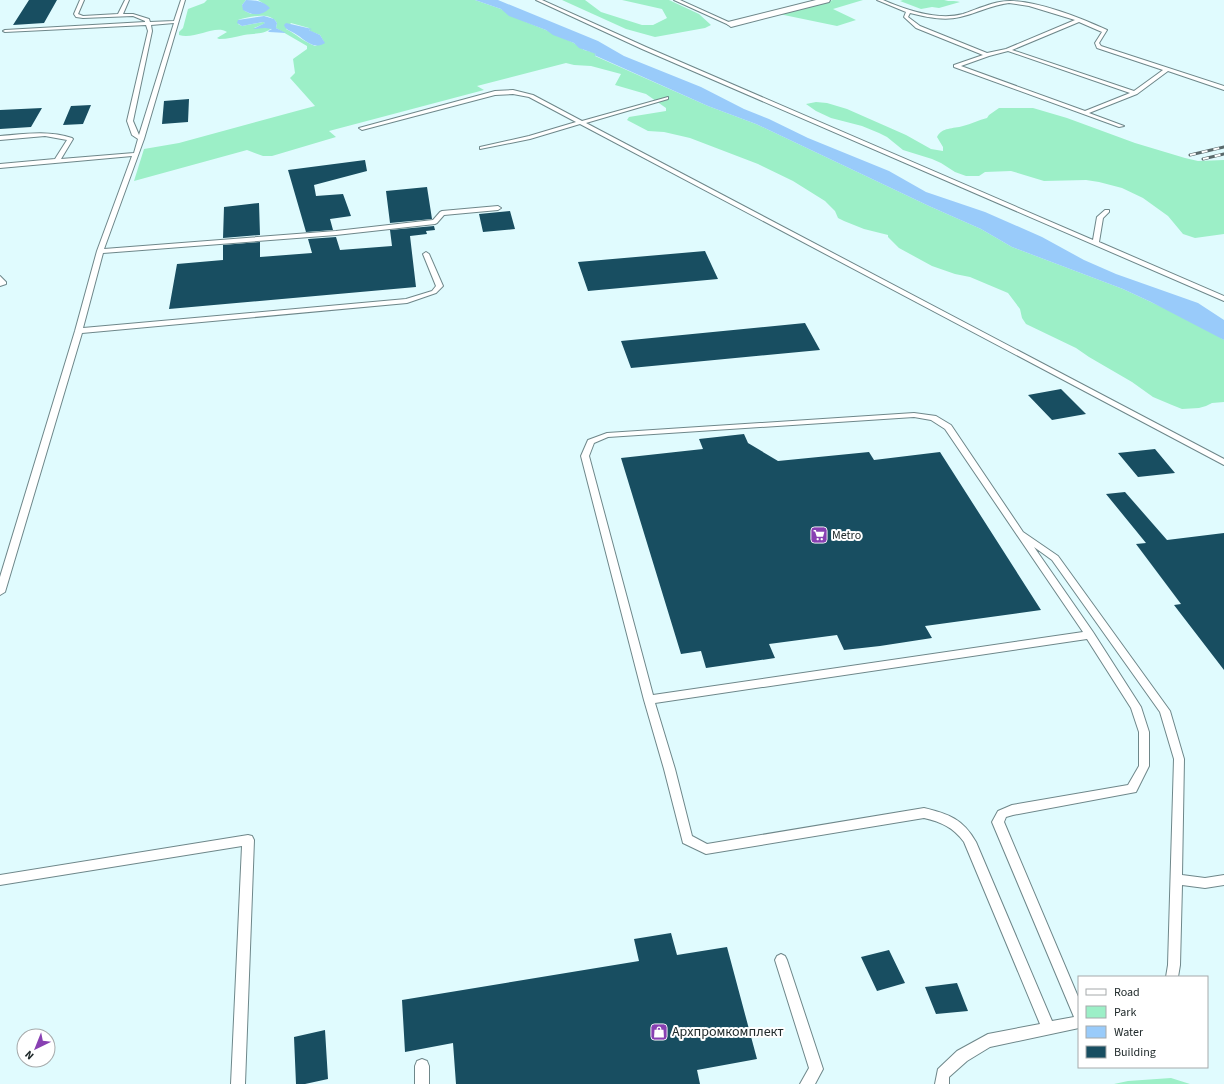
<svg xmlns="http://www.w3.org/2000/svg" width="1224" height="1084" font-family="'Source Sans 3',sans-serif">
<rect width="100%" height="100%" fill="#e0fbfe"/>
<path fill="#9cefc7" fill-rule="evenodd" d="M207 0H246L242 5 245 11 251 14 264 4 258 0H475L501 9 526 22 546 30 574 43 584 50 596 53 595 56 708 106 756 124 929 206 981 229 1012 247 1123 289 1166 309 1218 336 1224 340V402L1212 403 1206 406 1199 408 1182 409 1172 405 1153 397 1132 382 1089 357 1076 348 1026 324 1022 318 1020 309 1008 293 970 277 955 274 932 266 899 248 888 237V235L864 229 844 221 838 218 835 211 825 201 793 181 758 164 690 138 664 132 648 131 627 120 629 117 666 111V108L646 94 615 85 621 74 591 66 574 65 566 63 477 86 484 90 329 131 336 137 272 156H263L247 150 134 181 144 149 179 143 315 106 290 78 295 73 293 59 307 49V46L276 28 277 23C270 11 249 17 238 20V24L242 26 263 22 266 23 254 28H272C263 35 254 33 244 35 235 37 228 39 219 39L217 38 227 32C215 24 195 40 179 35V32L183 28 188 9 204 3ZM291 23 309 28 310 31 320 35 324 42 315 46C304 42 296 34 286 29Z
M562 0H585L601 12 642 25H653L667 18 662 9 622 0H669L699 14 711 25 705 28 655 37 626 29Z
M833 0H863L833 9 856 20 837 26 779 14Z
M903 0H944C950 2 954 0 960 2L939 8 932 7 921 9 900 1Z
M816 102 827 103 847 109 906 135 931 149 943 151V147L937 137C942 127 953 129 963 126 971 124 979 120 987 118L989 115 999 108H1033L1067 118 1135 143 1185 158 1198 161 1224 160V234L1195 238 1183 234 1168 216 1143 198 1122 188 1099 182 1086 180 1044 181 1011 171 985 172 979 176H966L955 172 941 163 932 159 903 150 887 137 879 133 862 126 831 118 816 111 806 104Z
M1171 1078 1190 1084H1114L1128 1081Z"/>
<path fill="#99cbfa" d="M246 0C255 0 264 1 270 8 262 16 253 16 243 10L242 5Z
M475 0H498L598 41 624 56 701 87 744 109 769 119 808 138 889 171 926 192 985 212 1042 237 1084 260 1116 274 1198 303 1224 320V340L1151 302 1123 289 1012 247 981 229 929 206 756 124 708 106 594 55 596 54 579 48 574 43 553 35 546 30 509 16 501 9Z
M264 16 274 19 277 23 276 28 286 33 269 32 268 31 272 29 265 28 253 29 265 23 263 22 242 26 237 23 238 20Z
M286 23 312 29 309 30 320 35 325 43C312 51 304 38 294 33 289 30 286 30 284 25Z"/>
<path fill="#184e61" d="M29 0H57L44 23 13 25Z
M189 99 188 122 162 124 164 101Z
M91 105 83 124 63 125 71 106Z
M42 108 31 127 0 129V110Z
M365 160 367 171 314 185 316 196 343 194 351 216 330 219 333 230 306 232 288 170Z
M427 187 432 219 390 223 386 191Z
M259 203 260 235 223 238 224 207Z
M510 211 515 229 483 232 479 214Z
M434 226 435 230 426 231 427 234 410 236 416 287 169 309 177 264 223 260V245L260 242V257L312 253 308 239 336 237 340 250 392 246 390 230Z
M705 251 718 279 588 291 578 262Z
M805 323 820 350 631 368 621 341Z
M1061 389 1086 414 1052 420 1028 395Z
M744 434 748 443 778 461 869 452 874 460 940 452 1041 610 925 626 932 638 880 646 844 650 837 635 769 644 775 658 706 668 701 651 681 654 621 458 703 449 699 439Z
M1155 449 1175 473 1138 477 1118 453Z
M1125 492 1167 540 1224 533V670L1174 605 1181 604 1136 544 1146 543 1106 494Z
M671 933 677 955 727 947 757 1059 697 1070 700 1084H456L453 1043 405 1052 402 1000 639 961 634 939Z
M889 950 905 983 877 991 861 957Z
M957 983 968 1011 936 1014 925 987Z
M325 1030 328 1079 305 1084H296L294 1037Z"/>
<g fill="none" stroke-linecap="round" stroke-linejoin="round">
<g stroke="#6e878a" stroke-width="2">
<path id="service" d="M80 0H84L78 14 83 16 118 14 125 0H129L123 14H133L149 19 150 22 174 21 181 0H185L144 139 104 249 336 231 433 220 440 212 442 211 498 206 501 208 498 210 444 215 437 223 435 224 336 235 103 253 83 328 406 299 432 291 436 286 423 254 426 252 429 254 443 286 436 293 407 303 82 333 5 592 0 595V577L75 331 97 251 132 156 0 168V164L55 159 67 140 45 136 0 140V136C24 134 48 130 72 138L73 139 61 159 134 153 138 139 132 135 127 121 148 31 146 25 5 32 3 31 5 30 145 22V21L133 16 83 18 76 17 74 14ZM174 23 139 135 133 121 152 31 151 25Z
M536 0H542L646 47 1093 240 1097 217 1105 210H1109V212L1103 218 1099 242 1224 296V301L642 49Z
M674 0H680L733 24 729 25Z
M877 0H883C906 10 938 21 963 14 978 9 994 1 1010 1 1038 1 1081 18 1107 30L1099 43 1101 46 1224 86V90L1168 71 1137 94 1089 113 1124 126 1119 127 954 67V65L983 55 916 28 904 17 906 12ZM1009 3 1029 6 1075 20 1006 49 987 53 920 26 908 17 910 13C926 17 944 21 960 17 977 13 992 5 1009 3ZM1079 22 1102 32 1095 43 1097 48 1163 70 1134 91 1012 50ZM1008 51 1130 93 1085 111 961 66 989 56Z
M513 90 533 95 582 121 668 97V99L586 123 1224 459V465L580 124 530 139 480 149V147L529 136 576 122 529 97 513 94 495 95 362 130 359 128 495 91Z
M0 276 6 282V284L0 286Z
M914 413 936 416 951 425 1023 532 1058 556 1170 711 1184 759 1182 875 1205 878 1224 875V885L1205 888 1182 885 1180 965 1178 977H1166L1168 965 1174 759 1160 712 1052 560 1034 547 1093 632 1141 707 1149 732V766L1136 792 1013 815 1006 817 1004 822 1079 999V1028L990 1047 967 1061 949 1077V1084H935L938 1069 957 1051 988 1034 1040 1024 964 842C953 827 941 822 924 818L706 854 683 843 664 769 644 700 581 456 588 440 607 433ZM914 417 931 420 945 429 1083 632 653 695 589 456 594 443 608 437ZM1087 639 1131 708 1139 732V766L1128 785 1012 805 998 811 992 822 1074 1017 1052 1021 976 842C963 819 949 814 924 808L707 844 692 836 675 769 655 703Z
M248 835 252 836 254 840 245 1084H231L242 846 0 885V875Z
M781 954 785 956 787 960 823 1069 815 1084H800L809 1068 775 960 777 956Z
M422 1059 427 1061 429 1066V1084H415V1066L417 1061Z"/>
</g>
<g stroke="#6e878a" stroke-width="2">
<path id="minor" d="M816 0H830L829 2 731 27 727 24 728 22Z"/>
</g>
<use href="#service" fill="#fff" fill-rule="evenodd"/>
<use href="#minor" fill="#fff" fill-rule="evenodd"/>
<g stroke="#5a696b" stroke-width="3">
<path id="rail" d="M1190 155 1224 147
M1203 159 1224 154"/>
</g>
<use href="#rail" stroke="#fff" stroke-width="2" stroke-dasharray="6" stroke-linecap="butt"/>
</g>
<defs>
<g id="supermarket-square" transform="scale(0.9)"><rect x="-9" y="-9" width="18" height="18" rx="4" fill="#8840b2" stroke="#fff"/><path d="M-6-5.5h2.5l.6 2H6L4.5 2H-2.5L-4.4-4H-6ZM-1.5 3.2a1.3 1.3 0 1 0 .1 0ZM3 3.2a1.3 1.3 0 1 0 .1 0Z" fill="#fff"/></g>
<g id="shop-square" transform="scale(0.9)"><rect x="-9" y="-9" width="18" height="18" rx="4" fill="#8840b2" stroke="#fff"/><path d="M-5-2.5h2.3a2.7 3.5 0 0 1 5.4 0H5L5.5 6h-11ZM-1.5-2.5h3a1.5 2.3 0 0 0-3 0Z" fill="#fff"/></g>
</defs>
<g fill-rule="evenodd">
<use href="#supermarket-square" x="819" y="535"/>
<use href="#shop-square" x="659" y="1032"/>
</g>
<g text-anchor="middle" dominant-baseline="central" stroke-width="4" stroke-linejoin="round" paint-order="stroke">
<g font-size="12" fill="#212b2c" stroke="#fff" text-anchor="start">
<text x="832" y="535">Metro</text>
</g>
<g font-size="14" fill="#212b2c" stroke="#fff" text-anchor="start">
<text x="672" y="1032">Архпромкомплект</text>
</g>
</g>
<rect x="1078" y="976" width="130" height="92" fill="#ffffff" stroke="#a6aaab"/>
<rect x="1086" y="989" width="20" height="6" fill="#ffffff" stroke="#a6aaab"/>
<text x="1114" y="996" font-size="12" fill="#212b2c">Road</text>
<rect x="1086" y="1006" width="20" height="12" fill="#9cefc7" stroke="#a6aaab"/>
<text x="1114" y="1016" font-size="12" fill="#212b2c">Park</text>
<rect x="1086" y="1026" width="20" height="12" fill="#99cbfa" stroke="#a6aaab"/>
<text x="1114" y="1036" font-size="12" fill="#212b2c">Water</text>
<rect x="1086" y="1046" width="20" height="12" fill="#184e61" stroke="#a6aaab"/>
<text x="1114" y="1056" font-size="12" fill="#212b2c">Building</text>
<g transform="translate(36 1048) rotate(223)"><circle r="19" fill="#ffffff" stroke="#a6aaab"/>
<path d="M0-3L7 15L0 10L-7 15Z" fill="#8840b2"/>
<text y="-6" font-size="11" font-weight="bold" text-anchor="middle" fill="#212b2c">N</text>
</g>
</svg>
